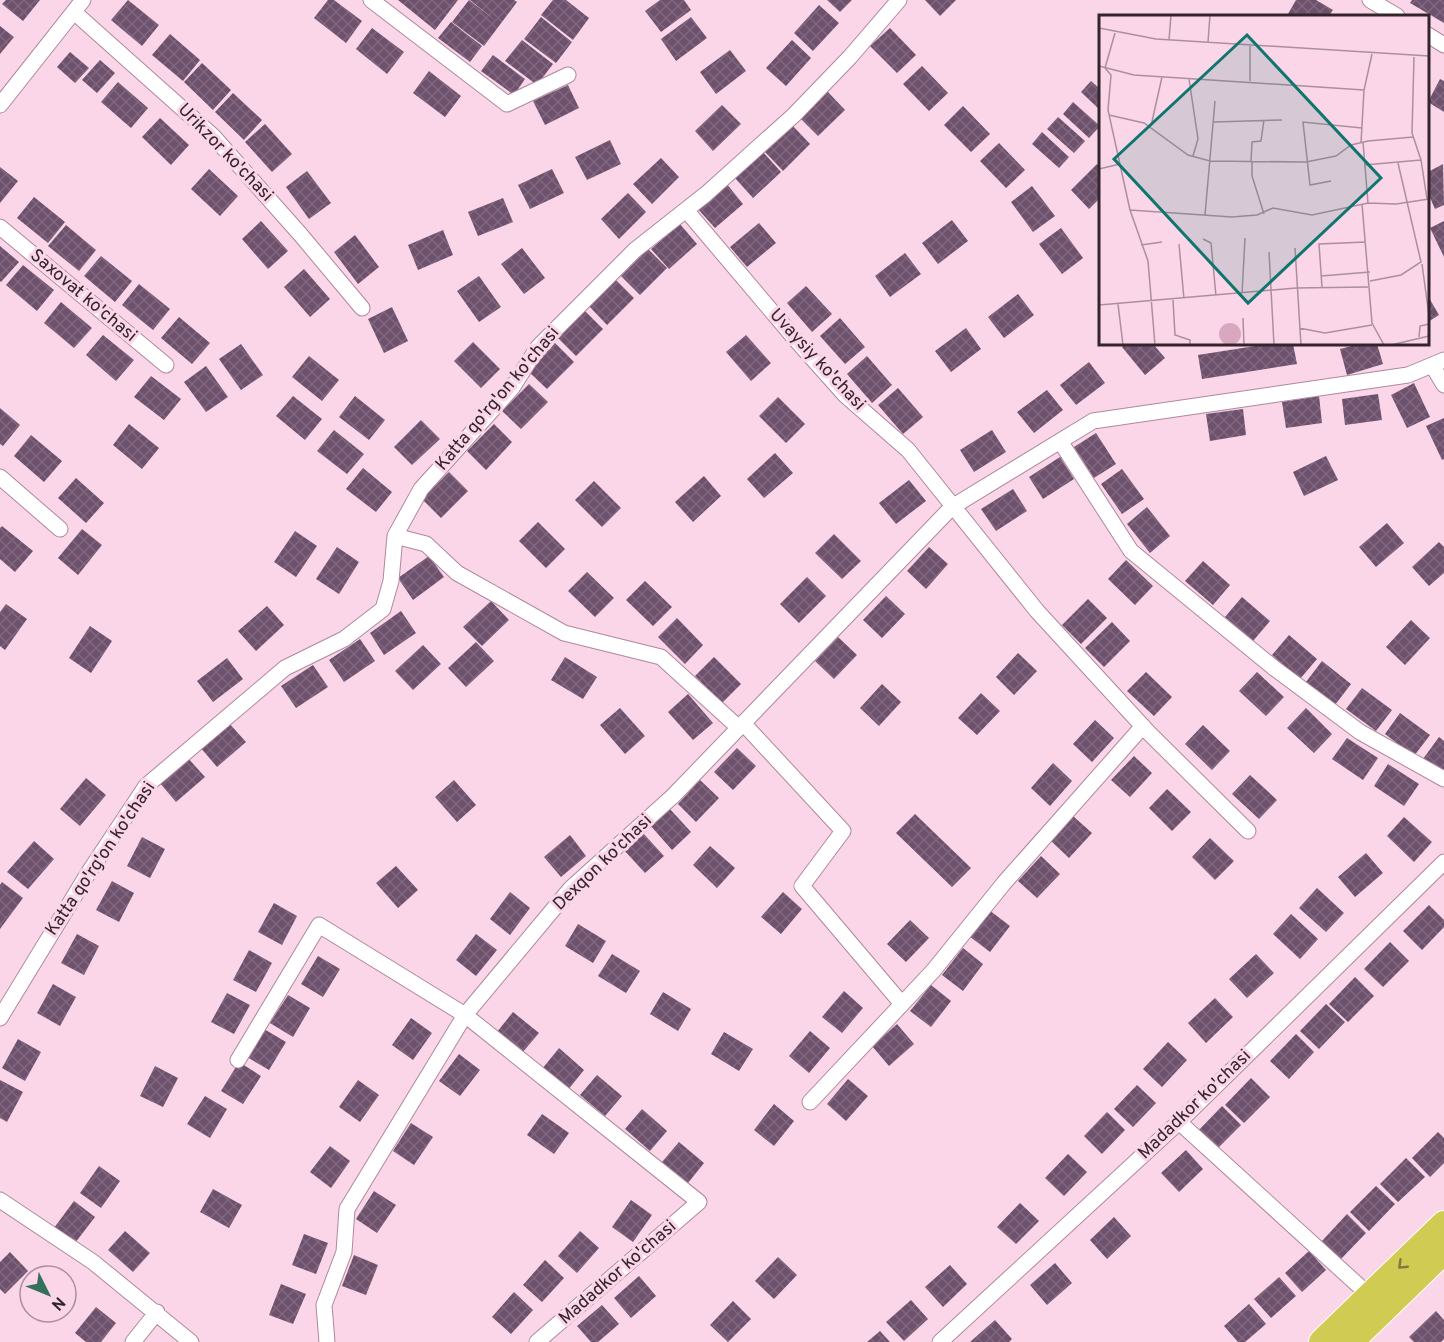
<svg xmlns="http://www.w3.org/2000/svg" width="1444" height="1342" font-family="Overpass,sans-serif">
<defs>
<pattern id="building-cross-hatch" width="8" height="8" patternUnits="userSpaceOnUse" patternTransform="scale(1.5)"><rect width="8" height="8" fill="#6e516d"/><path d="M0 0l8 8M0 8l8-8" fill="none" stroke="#7f677e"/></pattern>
</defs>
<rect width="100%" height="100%" fill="#fad6e8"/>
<path fill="url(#building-cross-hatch)" d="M6 0H40L23 21 2 4Z
M128 0 159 25 142 46 111 20Z
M328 0H334L362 21 346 43 314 18Z
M398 0H458L435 30Z
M469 0 496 21 470 0H514L517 2 484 46 452 22Z
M553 0H566L589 18 573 40 541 15Z
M660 0H684L691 10 661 32 645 11Z
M827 0H852L840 12Z
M925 0H956L940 16Z
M1296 0H1316L1333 10 1329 16H1292L1288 14Z
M1412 0H1444V23L1410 3Z
M819 5 839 23 813 51 794 33Z
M541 17 572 42 556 63 524 39Z
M691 17 707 38 676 61 661 39Z
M451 22 482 46 470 62 438 38Z
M0 26 14 37 0 54Z
M372 28 404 52 387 74 356 49Z
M890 28 916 55 897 73 870 46Z
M170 34 200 60 183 81 152 55Z
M522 40 553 64 537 85 505 61Z
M792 40 811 58 786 86 766 68Z
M730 50 746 71 716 94 700 72Z
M70 52 89 68 75 83 57 67Z
M493 55 525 79 514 95 481 71Z
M100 60 115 73 97 93 82 80Z
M202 63 231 90 213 110 184 82Z
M922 66 948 93 929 111 903 84Z
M429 71 461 96 445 117 413 93Z
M1440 79 1444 81V112L1428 102Z
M1091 81 1100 89V110L1081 92Z
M118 82 148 108 131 128 101 102Z
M568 85 579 108 545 125 533 101Z
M827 91 845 110 818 136 799 117Z
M233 93 262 120 244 140 215 112Z
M1073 102 1100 126 1089 138 1063 114Z
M722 105 741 124 713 151 695 131Z
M963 106 990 134 971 152 944 125Z
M1058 117 1085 141 1074 153 1047 129Z
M160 118 189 145 171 165 142 137Z
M265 124 292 154 272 172 245 142Z
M792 125 810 144 783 171 765 152Z
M1042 132 1069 157 1059 168 1032 144Z
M610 140 621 164 587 180 575 157Z
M999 143 1025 170 1006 188 980 161Z
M763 152 781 172 753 198 735 178Z
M661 158 679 177 652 204 633 184Z
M1097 164 1100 168V198L1089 209 1071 190Z
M1443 164 1444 205 1435 209 1428 193V172Z
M0 167 18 181 0 203Z
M209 169 238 196 220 216 191 189Z
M552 169 564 193 530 209 518 185Z
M307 171 331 203 309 219 286 187Z
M726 183 743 204 715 228 697 208Z
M1032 186 1055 216 1033 232 1011 202Z
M628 193 646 212 619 239 601 219Z
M34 197 65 222 48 243 17 218Z
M503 198 513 222 478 236 468 212Z
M952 220 968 241 938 264 922 243Z
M261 221 288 251 268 269 242 239Z
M1444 221V257L1430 228Z
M759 223 776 243 747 267 730 247Z
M680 224 697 244 669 269 651 249Z
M66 225 96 250 79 271 48 246Z
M1061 228 1083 258 1062 274 1039 244Z
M443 230 453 255 418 270 408 245Z
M355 235 379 267 358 284 334 252Z
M0 246 19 262 1 282 0 281Z
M522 248 545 278 524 294 501 264Z
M648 249 667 268 640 295 621 276Z
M905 253 921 274 890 297 875 276Z
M101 256 132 281 115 302 84 276Z
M23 265 54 290 37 311 6 285Z
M304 269 330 299 310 317 284 287Z
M479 276 501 307 479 322 457 291Z
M615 279 634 298 607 325 589 306Z
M139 284 170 309 153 330 122 305Z
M806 286 832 314 812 332 787 303Z
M1018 294 1034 315 1004 338 988 317Z
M1428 296 1439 315 1428 322Z
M61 302 92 328 74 348 44 323Z
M392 307 408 341 384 353 368 319Z
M584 310 603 329 576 356 557 337Z
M179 317 210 343 192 364 161 338Z
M840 318 865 347 845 364 820 336Z
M966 328 981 349 951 372 935 351Z
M103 335 134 360 116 381 86 355Z
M746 335 771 363 751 381 726 352Z
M473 342 500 369 481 388 454 361Z
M555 343 574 362 547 389 528 371Z
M241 344 263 375 241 390 219 359Z
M1125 344H1153L1165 358 1145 375 1122 347Z
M1268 344H1293L1297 364 1202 379 1198 355Z
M1359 344H1377L1383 364 1347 375 1340 349Z
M309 356 339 380 322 401 292 377Z
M867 356 892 385 872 403 847 374Z
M1089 362 1105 383 1076 405 1060 385Z
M206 366 228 397 206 412 184 382Z
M151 376 181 399 164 420 134 397Z
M1414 383 1430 417 1407 428 1391 395Z
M529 384 548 402 521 429 502 411Z
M898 388 923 417 903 434 878 405Z
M1047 390 1063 410 1034 433 1017 412Z
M1378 394 1382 420 1345 425 1342 399Z
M293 396 322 419 305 440 276 416Z
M355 396 385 420 369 440 339 417Z
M1319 396 1322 423 1286 428 1282 402Z
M778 397 805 424 786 443 759 416Z
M0 408 20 425 3 446 0 444Z
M1243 409 1246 435 1210 441 1206 414Z
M1444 418V459L1442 460 1426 426Z
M421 420 440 439 412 465 394 447Z
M129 424 159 448 142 469 113 445Z
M494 424 512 442 486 470 467 451Z
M334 430 364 454 347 474 317 451Z
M992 430 1006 452 974 472 960 450Z
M1096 433 1116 464 1094 478 1074 447Z
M31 435 62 461 44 482 14 456Z
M775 453 793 473 764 498 747 479Z
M1326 456 1338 480 1304 496 1293 472Z
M1060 457 1074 479 1043 499 1029 477Z
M363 468 392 492 376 512 346 489Z
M1122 469 1144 499 1122 514 1101 484Z
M449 472 468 491 441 518 422 499Z
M704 476 721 496 693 522 675 502Z
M76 478 104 503 86 523 58 498Z
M909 480 926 501 896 524 879 503Z
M594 481 621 508 602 527 575 500Z
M1013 489 1027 511 996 531 981 509Z
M1147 507 1170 536 1150 553 1127 524Z
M538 522 565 549 546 568 519 541Z
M1387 523 1404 543 1376 567 1359 547Z
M2 526 33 551 15 572 0 559V528Z
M82 529 102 545 78 575 58 558Z
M295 531 317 546 296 577 274 562Z
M834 534 861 561 842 579 815 553Z
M1439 542 1444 547V573L1429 586 1412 567Z
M337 547 359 562 339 594 316 579Z
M929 547 948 564 926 589 907 571Z
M429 556 444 577 413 600 398 578Z
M1126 560 1153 586 1135 605 1108 579Z
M1203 561 1230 585 1213 605 1185 581Z
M587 572 614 598 595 617 568 591Z
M807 577 826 596 799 623 780 604Z
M645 581 672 607 653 626 626 600Z
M886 596 905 614 882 638 863 620Z
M1242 597 1270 621 1253 641 1225 617Z
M1088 599 1107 618 1081 644 1062 625Z
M491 601 509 620 482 646 463 627Z
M6 604 27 619 5 650 0 646V612Z
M267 606 284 625 256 651 238 631Z
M401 611 416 633 384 655 370 633Z
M677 618 703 645 685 664 658 637Z
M1411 620 1430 638 1405 665 1386 647Z
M1112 622 1130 641 1104 667 1085 648Z
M90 626 112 641 91 673 69 658Z
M1289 635 1317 659 1300 679 1272 655Z
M838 637 857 655 834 679 815 661Z
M360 639 375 661 344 682 329 660Z
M476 642 494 661 466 687 448 668Z
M423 645 441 664 413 690 395 671Z
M1018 653 1037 671 1014 695 996 677Z
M565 657 597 677 583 699 551 680Z
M714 657 741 684 722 703 695 676Z
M227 658 243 679 213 702 197 681Z
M1322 661 1351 684 1335 705 1306 682Z
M313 665 328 687 296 708 281 686Z
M1146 672 1172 697 1154 716 1127 691Z
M1257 672 1284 697 1266 716 1239 691Z
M882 684 901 702 879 726 860 708Z
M1362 688 1392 710 1376 731 1346 709Z
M981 693 1000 711 977 735 958 718Z
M688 694 713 723 693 740 668 712Z
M620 708 645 736 625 754 600 725Z
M1306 708 1332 734 1314 753 1287 728Z
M1400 713 1430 735 1414 756 1385 734Z
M1095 720 1114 738 1092 762 1073 744Z
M228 722 246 742 217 767 200 747Z
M1203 725 1230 751 1212 770 1185 744Z
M1439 737 1444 741V774L1423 759Z
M1347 738 1378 758 1363 780 1332 759Z
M737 748 756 766 733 790 714 772Z
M1134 756 1152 773 1130 797 1111 780Z
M187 757 205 777 176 802 159 782Z
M1053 763 1072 781 1050 806 1031 788Z
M1388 764 1419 784 1404 806 1374 786Z
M1250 775 1277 800 1259 819 1232 794Z
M86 778 106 795 80 826 60 809Z
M454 780 476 805 457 822 435 797Z
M700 780 719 798 696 822 678 804Z
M1167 789 1191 812 1172 831 1149 808Z
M669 808 691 832 672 850 650 825Z
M915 814 971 868 952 887 896 833Z
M1073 816 1092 833 1069 858 1050 840Z
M1404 817 1432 842 1414 862 1387 836Z
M642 832 664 856 645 873 623 849Z
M570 835 586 856 561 877 544 857Z
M142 837 165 849 150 878 127 866Z
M1210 838 1234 861 1215 880 1192 857Z
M34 841 54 859 28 889 7 872Z
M710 846 735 868 717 888 693 865Z
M1366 853 1383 873 1355 897 1338 877Z
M1041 856 1060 874 1037 898 1018 881Z
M396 866 418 890 398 908 376 883Z
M112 881 134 893 119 922 96 910Z
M2 882 23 898 0 929V885Z
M1317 888 1344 913 1326 932 1299 908Z
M510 892 530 908 510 935 490 919Z
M783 892 802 909 781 934 761 917Z
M274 903 297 916 282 945 258 932Z
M1429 905 1444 920V927L1422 950 1403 931Z
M989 910 1010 926 990 952 969 936Z
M1291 914 1318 939 1300 959 1273 934Z
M910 920 929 938 906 962 887 944Z
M578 924 606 941 593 963 565 946Z
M77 934 99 946 84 975 61 963Z
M476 934 497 950 476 976 456 960Z
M1390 942 1409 961 1383 987 1364 969Z
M963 948 983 964 963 991 942 975Z
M249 950 272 963 256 992 233 980Z
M612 954 640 971 626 993 598 976Z
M1256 954 1274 973 1247 998 1229 979Z
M318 956 340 969 323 997 301 984Z
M1355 977 1374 996 1348 1022 1329 1004Z
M53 984 76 997 60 1026 37 1013Z
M931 985 951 1001 931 1027 910 1011Z
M844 991 863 1008 842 1033 822 1017Z
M663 992 691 1009 678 1031 650 1014Z
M227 993 250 1005 234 1034 211 1022Z
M288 995 310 1008 293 1037 270 1023Z
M1215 998 1233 1017 1206 1043 1188 1023Z
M1326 1004 1345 1022 1319 1049 1300 1031Z
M513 1012 539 1033 522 1053 497 1032Z
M411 1018 432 1033 413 1060 392 1045Z
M897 1024 914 1044 889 1066 872 1046Z
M264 1029 286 1042 269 1070 247 1057Z
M810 1031 830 1048 809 1073 789 1056Z
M724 1032 753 1049 739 1071 711 1054Z
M1296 1034 1314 1052 1289 1079 1270 1061Z
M18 1039 41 1052 25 1081 2 1068Z
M1168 1042 1187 1060 1162 1087 1143 1069Z
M559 1048 584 1070 568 1090 542 1069Z
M459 1054 480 1070 460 1096 439 1081Z
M239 1062 261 1076 243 1104 221 1091Z
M155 1066 178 1078 163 1107 140 1096Z
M597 1075 622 1096 605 1116 580 1095Z
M1251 1078 1270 1097 1244 1123 1225 1105Z
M848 1079 868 1096 846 1121 827 1104Z
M0 1080 23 1092 7 1122 0 1118Z
M358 1080 379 1095 360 1122 339 1107Z
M1137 1085 1156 1103 1133 1127 1114 1109Z
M205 1096 227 1109 210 1138 187 1124Z
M774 1104 794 1121 774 1146 754 1130Z
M1222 1106 1241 1125 1215 1151 1196 1133Z
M642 1109 667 1131 650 1151 625 1129Z
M1107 1112 1125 1130 1102 1154 1084 1136Z
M542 1114 569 1133 554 1154 527 1135Z
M411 1123 433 1137 414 1165 393 1151Z
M1438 1132 1444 1138V1163L1430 1177 1412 1158Z
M679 1142 704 1163 688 1183 662 1162Z
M330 1146 350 1161 331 1188 310 1172Z
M1186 1150 1203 1169 1179 1192 1161 1173Z
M1068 1154 1087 1172 1064 1196 1045 1178Z
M1406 1158 1425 1177 1398 1202 1380 1184Z
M99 1166 120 1181 101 1208 80 1193Z
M1376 1186 1395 1204 1369 1231 1350 1212Z
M213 1189 242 1205 229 1228 200 1212Z
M374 1191 396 1205 377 1233 356 1219Z
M631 1200 652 1215 633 1242 612 1227Z
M74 1201 95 1217 75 1243 54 1228Z
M1020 1203 1039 1221 1016 1244 997 1227Z
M1347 1214 1366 1233 1341 1259 1322 1241Z
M1114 1217 1131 1236 1107 1259 1090 1240Z
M125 1231 150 1253 133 1272 108 1250Z
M580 1231 599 1248 577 1273 558 1256Z
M304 1234 328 1243 316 1274 292 1265Z
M1309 1251 1326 1270 1302 1292 1285 1273Z
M10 1252 28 1271 5 1294 0 1289V1262Z
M354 1255 378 1265 366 1295 342 1286Z
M778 1257 797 1275 774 1299 755 1281Z
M545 1260 564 1278 542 1302 523 1285Z
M1055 1263 1072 1283 1047 1305 1030 1285Z
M950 1265 967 1284 943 1307 925 1287Z
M639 1276 656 1296 631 1318 614 1298Z
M1279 1277 1296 1296 1271 1318 1254 1299Z
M281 1284 306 1294 293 1324 269 1315Z
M514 1292 533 1310 511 1334 492 1317Z
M911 1300 928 1319 904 1341 886 1322Z
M733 1301 751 1319 728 1342 710 1325Z
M1249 1304 1266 1324 1245 1342H1238L1224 1326Z
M602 1305 619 1324 598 1342H591L577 1326Z
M96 1307 116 1323 101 1342H86L75 1333Z
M1436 1311 1444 1320V1339L1441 1342H1414L1409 1337Z
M995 1320 1012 1339 1009 1342H970Z
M880 1331 890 1342H867Z"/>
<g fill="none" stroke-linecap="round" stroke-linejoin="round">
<g stroke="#b0879c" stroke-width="17">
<path id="minor" d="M371 0 507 104 568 75
M1370 0 1397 16
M74 12 213 136 300 234 362 308
M1428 35 1444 45
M0 105 83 0
M686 210 796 340 845 395 908 450 1037 611 1148 732 1248 831
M0 227 166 365
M1432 365 1444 385
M1060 441 1131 551 1274 668 1360 732 1444 779
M0 477 60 529
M395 536 426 544 457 573 564 633 661 657 739 728
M743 723 843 831 802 886 902 1004
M0 1018 89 872 146 786 285 668 344 639 383 609 391 581 395 536 421 489 512 388 538 347 635 250 706 194 794 115 850 57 899 0
M238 1060 319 925 465 1015 699 1202 537 1342
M810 1102 933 971 1004 883 1143 726
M1179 1122 1370 1296
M0 1200 93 1262 191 1342
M133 1342 157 1312
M327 1342 324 1305 344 1252 347 1209 465 1015 571 888 673 796 952 507 1093 421 1408 375 1444 360
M940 1342 1179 1122 1444 862"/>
</g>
<g stroke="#fff" stroke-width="28">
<path id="trunk" d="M1322 1342 1444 1224
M1350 1342 1444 1251"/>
</g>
<use href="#minor" stroke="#fff" stroke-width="15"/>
<use href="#trunk" stroke="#d0cb53" stroke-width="26"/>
</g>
<defs><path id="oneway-chevron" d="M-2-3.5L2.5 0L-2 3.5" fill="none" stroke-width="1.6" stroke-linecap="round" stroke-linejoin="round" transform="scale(1.5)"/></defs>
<use stroke="#827840" href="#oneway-chevron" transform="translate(1402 1265) rotate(136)"/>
<g text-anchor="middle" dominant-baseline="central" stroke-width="6" stroke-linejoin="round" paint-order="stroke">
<g font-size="18" fill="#34242c" stroke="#fad6e8">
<text transform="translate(225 153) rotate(46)">Urikzor ko'chasi</text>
<text transform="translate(83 296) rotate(40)">Saxovat ko'chasi</text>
<text transform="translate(817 360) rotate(47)">Uvaysiy ko'chasi</text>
<text transform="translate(498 399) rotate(-50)">Katta qo'rg'on ko'chasi</text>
<text transform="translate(101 859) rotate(-56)">Katta qo'rg'on ko'chasi</text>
<text transform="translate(603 863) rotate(-44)">Dexqon ko'chasi</text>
<text transform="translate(1195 1105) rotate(-44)">Madadkor ko'chasi</text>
<text transform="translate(618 1273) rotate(-41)">Madadkor ko'chasi</text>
</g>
</g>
<g transform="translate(1099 15)">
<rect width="330" height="330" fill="#fad6e8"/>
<path d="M120 319a11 11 0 1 1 22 0a11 11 0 1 1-22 0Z" fill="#daa7c1"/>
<path fill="none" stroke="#ab8f9d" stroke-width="1.5" d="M0 13 57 24 330 41M70 25 72 0M109 27 111 0M151 31V66M315 42 313 118 322 145 328 184M0 51 35 60 265 75M6 53 12 60 9 95 31 195 49 246 56 330M6 53 16 18M90 64 99 124 94 141M10 100 45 108 89 140 111 146 207 147 237 141 252 130 269 126 314 122M115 107 183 105M52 111 63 62M264 127 269 188M262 128 265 75 273 39M152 147 153 127 162 126 165 105M153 147V161L165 199M265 150 322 145M0 154 21 149M232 166 211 170 204 107 263 113M263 189 273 308 285 330M31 195 133 202 158 200 174 193 213 200 269 188 297 189 330 184M106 200 116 86M104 224 112 228 117 281M80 229 85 284M42 230 63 227M196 233 202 330M170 237 175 330M323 249 330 301M222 261 271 257M271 266 302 260 322 247 299 148M223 272 220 229 267 227M143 279 146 223M74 285 76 320 91 325V330M19 289 24 330M0 290 197 273 269 272M144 303 145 330M200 313 226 318 273 310M320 322 321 311 330 309M292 330 330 321"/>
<path fill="#0f766e" fill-opacity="0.15" stroke="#0f766e" stroke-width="3" d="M148 20 282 163 149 288 15 144Z"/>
<rect width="330" height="330" fill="none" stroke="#34242c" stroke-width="3"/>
</g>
<g transform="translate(48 1294) rotate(133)"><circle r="28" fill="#fad6e8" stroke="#ab8f9d" stroke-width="1.5"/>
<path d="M0-4.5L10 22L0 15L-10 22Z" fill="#35705a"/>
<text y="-9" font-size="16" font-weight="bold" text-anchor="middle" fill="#34242c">N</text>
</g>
</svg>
